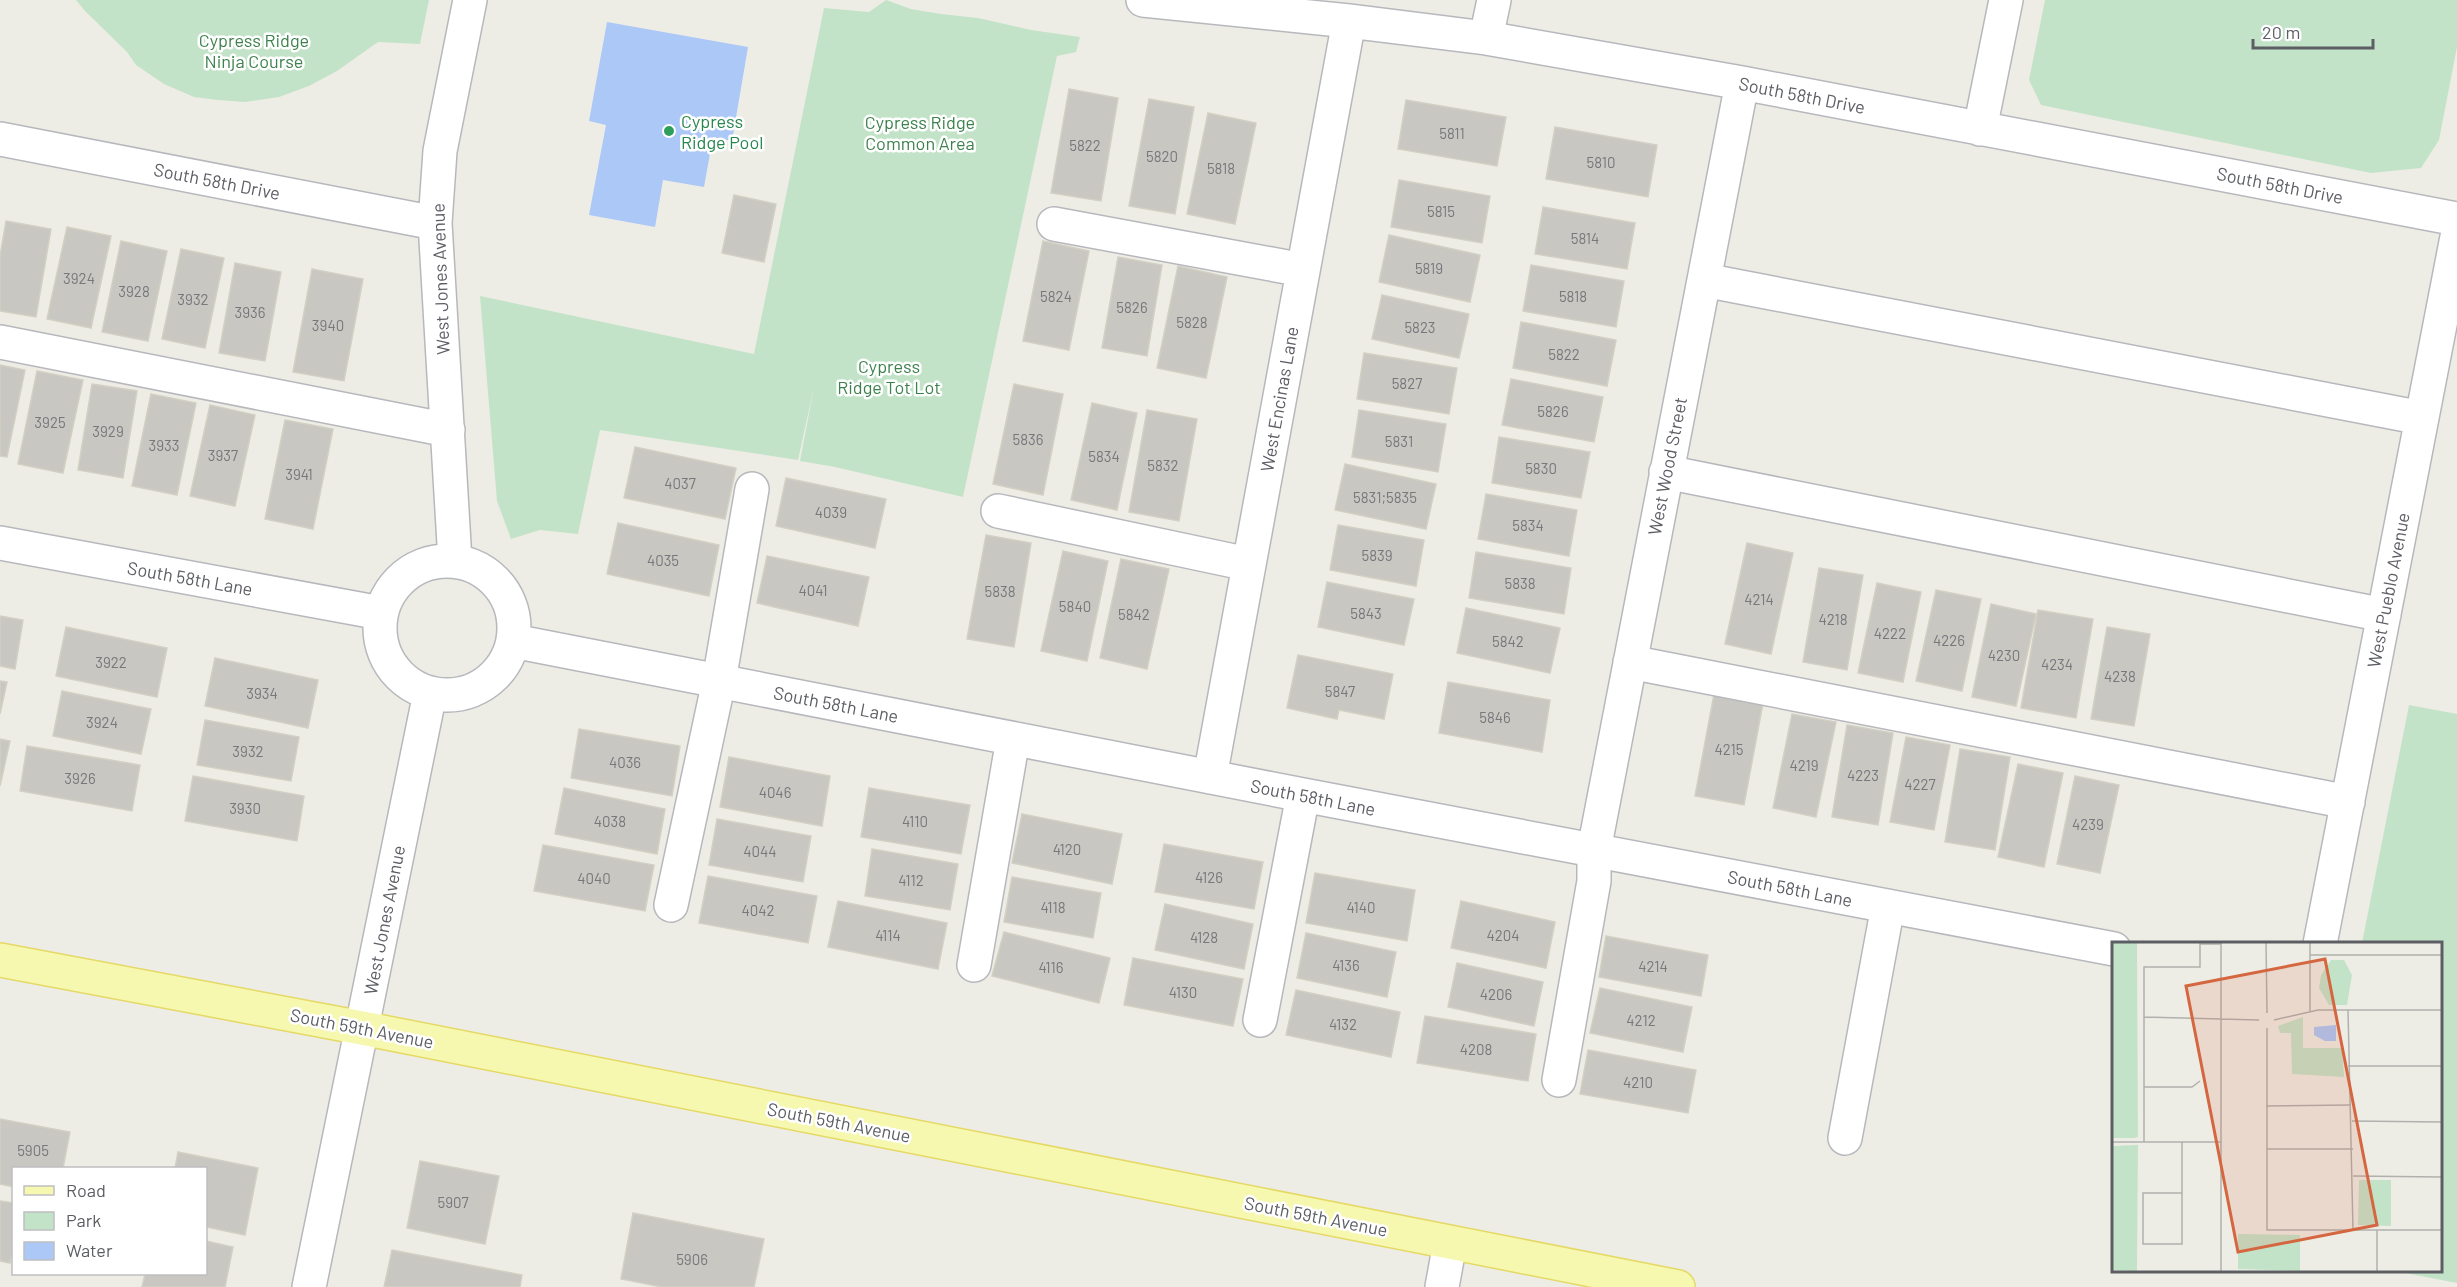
<svg xmlns="http://www.w3.org/2000/svg" width="2457" height="1287" font-family="Barlow,sans-serif">
<rect width="100%" height="100%" fill="#eeede5"/>
<path fill="#c3e3c9" d="M76 0H429L420 44 378 42 337 71 309 86 279 97 245 102 218 100 194 97 164 84 136 65 127 52 85 11Z
M886 0 911 9 941 14 978 18 1031 30 1080 37 1076 52 1057 56 963 497 835 467 800 461 814 387 798 460 600 430 578 534 540 530 511 539 497 501 480 296 754 354 824 8 869 12Z
M2045 0H2457V47L2439 140 2421 168 2371 173 2041 105 2029 80Z
M2409 705 2457 714V1283L2395 1271 2440 1270V944L2362 943Z"/>
<path fill="#abc8f7" d="M607 22 748 47 732 141 713 137 704 187 663 180 655 227 589 215 606 125 589 121Z"/>
<path fill="#c9c7c2" stroke="#d2d0c3" stroke-width="1.5" d="M1069 89 1118 98 1101 201 1051 193Z
M1149 99 1194 107 1175 214 1129 206Z
M1406 100 1506 117 1497 166 1398 149Z
M1208 113 1256 123 1235 224 1187 214Z
M1555 127 1657 145 1648 197 1546 179Z
M1399 180 1490 196 1482 243 1391 227Z
M734 195 776 204 764 262 722 253Z
M1543 207 1635 223 1627 269 1535 254Z
M6 221 51 229 36 317 0 311V256Z
M67 227 111 236 91 328 47 319Z
M1389 235 1480 255 1470 302 1379 282Z
M121 241 167 251 148 341 102 332Z
M1043 241 1089 251 1069 350 1023 341Z
M181 249 224 258 205 348 162 339Z
M1118 257 1162 265 1147 356 1102 348Z
M235 263 281 272 265 361 219 353Z
M1531 265 1624 281 1616 327 1523 311Z
M1178 266 1227 277 1206 378 1157 368Z
M312 269 363 279 344 381 293 372Z
M1382 295 1469 314 1459 358 1372 339Z
M1521 322 1616 340 1607 386 1513 368Z
M1364 353 1457 368 1449 414 1357 399Z
M0 365 25 370 7 457 0 456Z
M37 371 83 380 63 473 18 464Z
M1511 379 1603 397 1594 442 1502 425Z
M92 384 137 391 123 478 78 470Z
M1014 384 1063 394 1043 495 993 484Z
M151 394 196 403 177 495 132 486Z
M1092 403 1137 413 1117 510 1071 500Z
M210 405 255 415 235 506 190 496Z
M1147 410 1197 419 1179 521 1129 512Z
M1359 410 1446 424 1438 472 1352 457Z
M285 420 333 429 313 529 265 519Z
M1499 437 1590 452 1581 498 1492 483Z
M635 447 736 468 725 519 624 498Z
M1345 464 1436 484 1426 529 1335 510Z
M786 478 886 499 875 548 776 526Z
M1486 494 1577 510 1569 556 1478 539Z
M618 523 719 545 709 596 607 574Z
M1338 525 1424 540 1416 586 1330 570Z
M986 535 1031 543 1014 647 967 639Z
M1747 543 1793 553 1771 654 1725 644Z
M1063 551 1108 561 1087 661 1041 651Z
M1476 552 1571 568 1564 614 1469 598Z
M767 556 869 577 858 626 757 603Z
M1121 559 1169 569 1147 669 1100 658Z
M1819 568 1863 575 1847 670 1803 662Z
M1327 582 1414 599 1404 645 1318 627Z
M1877 583 1921 592 1903 682 1858 673Z
M1936 590 1981 599 1962 691 1916 681Z
M1991 604 2036 614 2016 706 1972 697Z
M1466 608 1560 628 1550 673 1457 653Z
M2038 610 2093 619 2076 718 2021 708Z
M0 616 23 620 15 669 0 666Z
M66 627 167 648 157 697 56 676Z
M2107 627 2150 634 2134 726 2091 719Z
M1298 655 1393 674 1384 719 1339 710 1337 719 1287 708Z
M215 658 318 680 308 728 205 706Z
M0 681 7 682 0 714Z
M1448 682 1550 700 1542 752 1439 733Z
M62 691 151 709 141 754 53 736Z
M1714 694 1763 703 1744 805 1695 796Z
M1792 714 1836 722 1816 817 1773 808Z
M205 720 299 737 291 781 197 765Z
M1847 725 1893 733 1878 825 1832 817Z
M579 729 680 746 672 796 571 778Z
M1906 737 1950 745 1934 830 1890 822Z
M0 739 10 741 0 786Z
M27 746 140 765 132 811 20 791Z
M1960 749 2010 757 1995 850 1945 842Z
M729 757 830 776 822 826 720 807Z
M2018 764 2063 773 2044 867 1998 857Z
M193 776 304 796 297 841 185 821Z
M2075 776 2119 785 2100 873 2057 864Z
M564 788 665 809 657 854 555 834Z
M869 788 970 805 961 854 861 837Z
M1022 814 1122 834 1112 884 1012 863Z
M717 819 811 836 803 882 709 865Z
M1164 844 1263 862 1254 909 1155 892Z
M543 845 654 865 645 911 534 891Z
M872 849 958 864 950 910 865 896Z
M1315 873 1415 890 1407 941 1306 923Z
M708 876 817 896 808 943 699 923Z
M1012 877 1101 893 1093 938 1004 922Z
M838 901 947 923 938 969 828 947Z
M1461 901 1555 922 1546 968 1451 948Z
M1165 904 1253 924 1244 969 1155 950Z
M1004 932 1110 958 1099 1003 992 976Z
M1306 933 1396 952 1387 997 1297 978Z
M1606 936 1708 955 1701 996 1599 977Z
M1133 958 1243 979 1233 1026 1124 1005Z
M1457 963 1543 982 1534 1026 1448 1007Z
M1600 988 1692 1007 1683 1052 1590 1033Z
M1296 990 1400 1012 1391 1057 1286 1035Z
M1425 1016 1536 1034 1528 1081 1417 1063Z
M1588 1050 1696 1070 1688 1113 1580 1094Z
M0 1119 70 1132 63 1168H14V1187L0 1184Z
M178 1152 258 1168 245 1235 206 1227V1168H175Z
M420 1161 499 1176 485 1244 407 1228Z
M0 1201 14 1203V1244L10 1263 0 1261Z
M633 1213 764 1239 754 1287H662L621 1279Z
M206 1241 233 1247 225 1287H142L145 1274H206Z
M392 1250 522 1275 520 1287H384Z"/>
<g fill="none" stroke-linecap="round" stroke-linejoin="round">
<g stroke="#b7b8bd" stroke-width="36">
<path id="minor" d="M1143 0 1349 21 1486 38 1742 83 2457 219
M1486 38 1494 0
M1980 129 2006 0
M0 139 435 223
M1054 224 1303 270
M1704 280 2422 418
M0 342 448 430
M1666 472 2384 615
M998 511 1248 564
M0 543 381 613
M455 561 435 223 440 151 470 0
M380 628a67 67 0 1 1 134 0a67 67 0 1 1-134 0Z
M513 641 1303 795 2114 949
M1630 662 2348 802
M1210 777 1349 21
M671 905 719 681 752 489
M2320 944 2457 237
M974 965 1013 739
M1260 1020 1303 795
M1559 1080 1594 881V850L1742 83
M1845 1138 1888 906
M309 1287 430 693
M1442 1287 1450 1243"/>
</g>
<g stroke="#e5d966" stroke-width="36">
<path id="major" d="M0 960 362 1028 1678 1287"/>
</g>
<use href="#minor" stroke="#fff" stroke-width="33"/>
<use href="#major" stroke="#f6f8af" stroke-width="33"/>
</g>
<circle fill="#2e9e5b" stroke="#fff" stroke-width="2" cx="669" cy="131" r="6"/>
<g text-anchor="middle" dominant-baseline="central" stroke-width="5" stroke-linejoin="round" paint-order="stroke">
<g font-size="15" fill="#77787c">
<text x="1452" y="133">5811</text>
<text x="1085" y="145">5822</text>
<text x="1162" y="156">5820</text>
<text x="1601" y="162">5810</text>
<text x="1221" y="168">5818</text>
<text x="1441" y="211">5815</text>
<text x="1585" y="238">5814</text>
<text x="1429" y="268">5819</text>
<text x="79" y="278">3924</text>
<text x="134" y="291">3928</text>
<text x="1056" y="296">5824</text>
<text x="1573" y="296">5818</text>
<text x="193" y="299">3932</text>
<text x="1132" y="307">5826</text>
<text x="250" y="312">3936</text>
<text x="1192" y="322">5828</text>
<text x="328" y="325">3940</text>
<text x="1420" y="327">5823</text>
<text x="1564" y="354">5822</text>
<text x="1407" y="383">5827</text>
<text x="1553" y="411">5826</text>
<text x="50" y="422">3925</text>
<text x="108" y="431">3929</text>
<text x="1028" y="439">5836</text>
<text x="1399" y="441">5831</text>
<text x="164" y="445">3933</text>
<text x="223" y="455">3937</text>
<text x="1104" y="456">5834</text>
<text x="1163" y="465">5832</text>
<text x="1541" y="468">5830</text>
<text x="299" y="474">3941</text>
<text x="680" y="483">4037</text>
<text x="1385" y="497">5831;5835</text>
<text x="831" y="512">4039</text>
<text x="1528" y="525">5834</text>
<text x="1377" y="555">5839</text>
<text x="663" y="560">4035</text>
<text x="1520" y="583">5838</text>
<text x="813" y="590">4041</text>
<text x="1000" y="591">5838</text>
<text x="1759" y="599">4214</text>
<text x="1075" y="606">5840</text>
<text x="1366" y="613">5843</text>
<text x="1134" y="614">5842</text>
<text x="1833" y="619">4218</text>
<text x="1890" y="633">4222</text>
<text x="1949" y="640">4226</text>
<text x="1508" y="641">5842</text>
<text x="2004" y="655">4230</text>
<text x="111" y="662">3922</text>
<text x="2057" y="664">4234</text>
<text x="2120" y="676">4238</text>
<text x="1340" y="691">5847</text>
<text x="262" y="693">3934</text>
<text x="1495" y="717">5846</text>
<text x="102" y="722">3924</text>
<text x="1729" y="749">4215</text>
<text x="248" y="751">3932</text>
<text x="625" y="762">4036</text>
<text x="1804" y="765">4219</text>
<text x="1863" y="775">4223</text>
<text x="80" y="778">3926</text>
<text x="1920" y="784">4227</text>
<text x="775" y="792">4046</text>
<text x="245" y="808">3930</text>
<text x="610" y="821">4038</text>
<text x="915" y="821">4110</text>
<text x="2088" y="824">4239</text>
<text x="1067" y="849">4120</text>
<text x="760" y="851">4044</text>
<text x="1209" y="877">4126</text>
<text x="594" y="878">4040</text>
<text x="911" y="880">4112</text>
<text x="1053" y="907">4118</text>
<text x="1361" y="907">4140</text>
<text x="758" y="910">4042</text>
<text x="888" y="935">4114</text>
<text x="1503" y="935">4204</text>
<text x="1204" y="937">4128</text>
<text x="1346" y="965">4136</text>
<text x="1653" y="966">4214</text>
<text x="1051" y="967">4116</text>
<text x="1183" y="992">4130</text>
<text x="1496" y="994">4206</text>
<text x="1641" y="1020">4212</text>
<text x="1343" y="1024">4132</text>
<text x="1476" y="1049">4208</text>
<text x="1638" y="1082">4210</text>
<text x="33" y="1150">5905</text>
<text x="453" y="1202">5907</text>
<text x="692" y="1259">5906</text>
</g>
<g font-size="18" fill="#3d824d" stroke="#fff">
<text x="254" y="40">Cypress Ridge<tspan x="254" dy="21">Ninja Course</tspan></text>
<text x="920" y="122">Cypress Ridge<tspan x="920" dy="21">Common Area</tspan></text>
<text x="889" y="366">Cypress<tspan x="889" dy="21">Ridge Tot Lot</tspan></text>
</g>
<g font-size="18" fill="#5c5e64" stroke="#fff">
<text transform="translate(1802 95) rotate(11)">South 58th Drive</text>
<text transform="translate(217 181) rotate(11)">South 58th Drive</text>
<text transform="translate(2280 185) rotate(11)">South 58th Drive</text>
<text transform="translate(440 279) rotate(-92)">West Jones Avenue</text>
<text transform="translate(1279 399) rotate(-80)">West Encinas Lane</text>
<text transform="translate(1667 466) rotate(-79)">West Wood Street</text>
<text transform="translate(190 578) rotate(10)">South 58th Lane</text>
<text transform="translate(2388 590) rotate(-79)">West Pueblo Avenue</text>
<text transform="translate(836 704) rotate(11)">South 58th Lane</text>
<text transform="translate(1313 797) rotate(11)">South 58th Lane</text>
<text transform="translate(1790 888) rotate(11)">South 58th Lane</text>
<text transform="translate(384 920) rotate(-79)">West Jones Avenue</text>
<text transform="translate(362 1028) rotate(11)">South 59th Avenue</text>
<text transform="translate(839 1122) rotate(11)">South 59th Avenue</text>
<text transform="translate(1316 1216) rotate(11)">South 59th Avenue</text>
</g>
<g font-size="18" fill="#27864d" stroke="#fff" text-anchor="start">
<text x="681" y="121">Cypress<tspan x="681" dy="21">Ridge Pool</tspan></text>
</g>
</g>
<g transform="translate(2112 942)">
<rect width="330" height="330" fill="#eeede5"/>
<path d="M0 1H25L26 195 22 196H0ZM219 18H232L240 33 235 63H217L207 46 209 33ZM191 75V106H230L232 135 180 132 179 91H168L166 84ZM26 203 25 329 0 328V204ZM247 238H279V284L246 283ZM126 292 188 293V329L126 327Z" fill="#c3e3c9"/>
<path d="M224 83V99H213L202 93V85Z" fill="#abc8f7"/>
<path fill="none" stroke="#b0b0ad" stroke-width="1.5" d="M154 1 155 71M198 1V69M88 2H109M198 13H330M236 68 241 288M32 75 147 78M162 78 206 68H330M155 86V288H330M236 124H330M32 145H80L88 139M154 164 239 163M240 179 330 180M0 200H109M32 200V25H88V1M70 200V302H31V251H70M155 207H241M241 234 330 235M109 329V1M265 329V288"/>
<path fill="#d46740" fill-opacity="0.15" stroke="#d46740" stroke-width="3" d="M213 17 265 283 126 310 74 44Z"/>
<rect width="330" height="330" fill="none" stroke="#5c5e64" stroke-width="3"/>
</g>
<rect x="12" y="1167" width="195" height="108" fill="#ffffff" stroke="#bebfc1" stroke-width="1.5"/>
<rect x="24" y="1186" width="30" height="9" fill="#f6f8af" stroke="#bebfc1" stroke-width="1.5"/>
<text x="66" y="1197" font-size="18" fill="#5c5e64">Road</text>
<rect x="24" y="1212" width="30" height="18" fill="#c3e3c9" stroke="#bebfc1" stroke-width="1.5"/>
<text x="66" y="1227" font-size="18" fill="#5c5e64">Park</text>
<rect x="24" y="1242" width="30" height="18" fill="#abc8f7" stroke="#bebfc1" stroke-width="1.5"/>
<text x="66" y="1257" font-size="18" fill="#5c5e64">Water</text>
<path d="M2253 39v9h120v-9" fill="none" stroke="#5c5e64" stroke-width="3"/>
<text x="2262" y="39" font-size="18" fill="#5c5e64" stroke="#ffffff" stroke-width="4.5" paint-order="stroke">20 m</text>
</svg>
